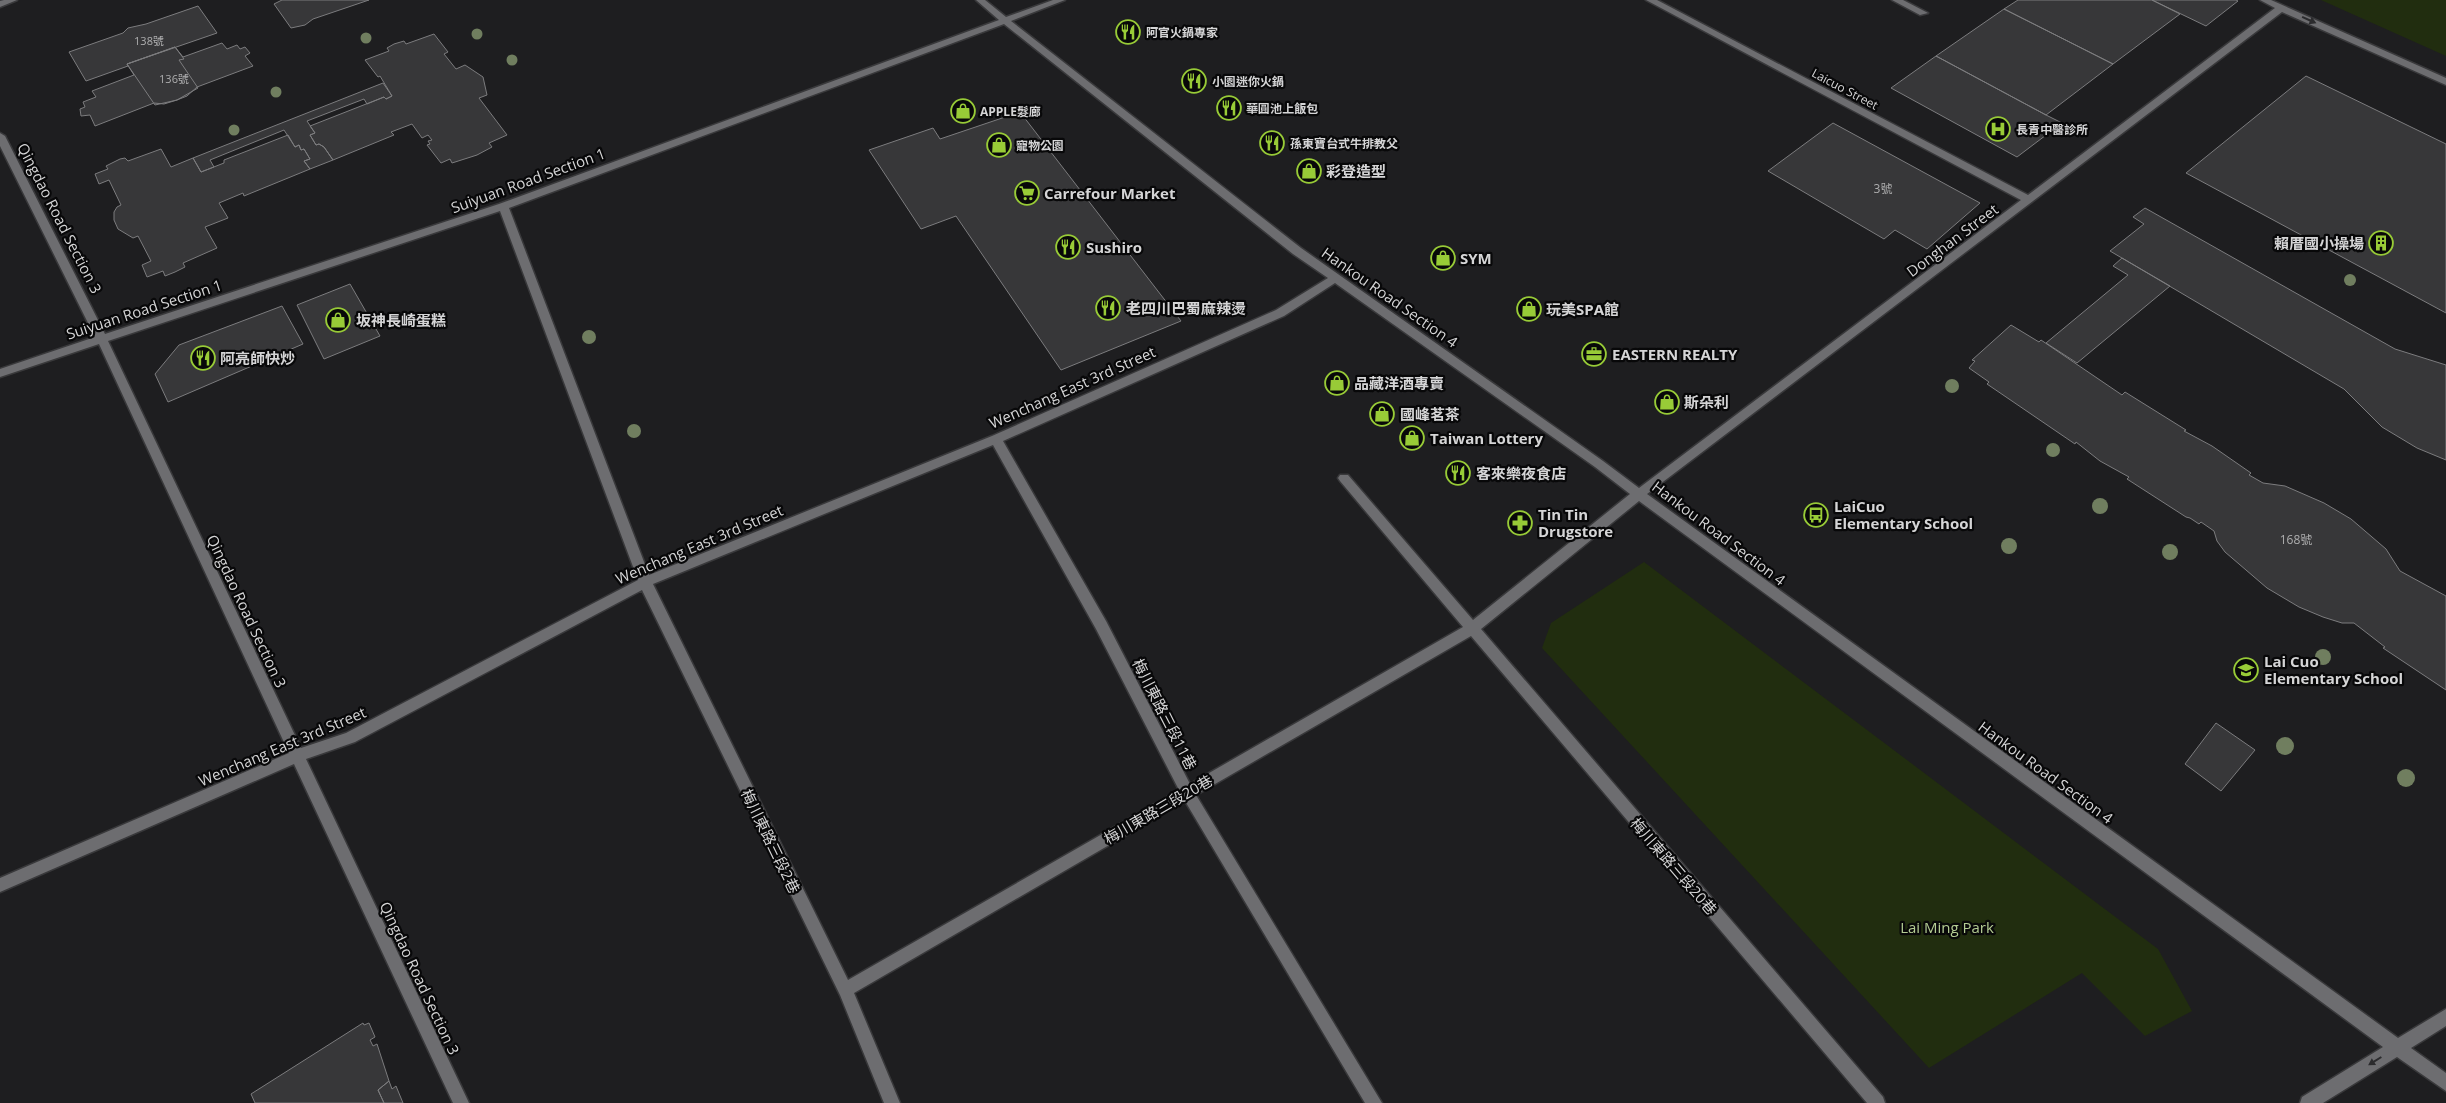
<svg xmlns="http://www.w3.org/2000/svg" width="2446" height="1103" font-family="'Open Sans','Noto Sans TC',sans-serif">
<rect width="100%" height="100%" fill="#1e1e20"/>
<path fill="#212d0f" d="M2321 0H2446V56Z
M1644 562 2158 949 2192 1011 2145 1036 2082 973 1929 1068 1542 648 1551 623Z"/>
<path fill="#373739" stroke="#7c7c7e" d="M282 0H369L313 19 305 25 291 28 274 4Z
M2018 0H2152L2180 14 2113 64 2004 9Z
M2152 0H2236L2238 1 2206 26Z
M198 6 217 33 127 64 128 66 86 81 69 52 123 33 128 28 146 24Z
M2004 9 2113 64 2046 115 1936 56Z
M434 34 448 52 444 54 456 69 465 65 483 77 487 95 479 98 507 135 489 143 492 147 477 155 452 163 450 159 441 163 427 145 430 144 428 141 432 140 428 135 422 138 412 124 391 132 394 135 333 160 324 147 319 144 316 145 310 135 315 133 310 126 384 97 386 99 392 96 380 76 378 77 365 60 389 51 387 48 394 44 404 41 406 44Z
M222 43 227 49 237 45 240 49 245 47 250 53 245 56 253 66 197 87 187 96 177 100 164 104 154 103 95 126 90 115 81 116 80 109 85 107 83 102 96 97 92 91 134 75 127 64 175 47 183 57Z
M175 47 184 59 179 60 198 88 177 100 155 105 127 64Z
M1936 56 2046 115 2062 123 2017 157 1891 88Z
M2306 76 2446 144V313L2186 173Z
M383 83 392 96 386 99 384 97 367 104 364 99 307 121 315 133 310 135 316 145 319 144 324 147 333 160 310 169 304 161 310 159 304 149 301 150 299 145 295 147 284 130 210 160 214 167 201 172 193 158Z
M1020 112 1181 321 1061 370 956 216 921 229 869 150 933 128 940 139Z
M1833 123 1980 203 1927 249 1895 230 1884 239 1768 171Z
M288 135 295 147 299 145 301 150 304 149 310 159 304 161 310 169 244 196 243 193 219 203 228 218 205 227 217 248 183 263 185 267 175 272 165 276 163 271 147 277 142 265 151 261 138 236 133 238 118 229 114 220V212L117 207 121 205 109 180 99 184 95 174 108 169 106 166 120 159 125 158 128 161 161 149 171 167 193 158 201 172 224 163V160Z
M2145 208 2395 349 2446 365V460L2417 448 2382 427 2344 389 2110 251 2144 224 2133 217Z
M2122 258 2170 286 2077 363 2046 343 2128 275 2113 266Z
M350 284 380 336 324 359 297 305Z
M282 306 303 344 168 402 155 374 179 345Z
M2011 325 2039 342 2041 340 2122 395 2125 392 2186 430 2184 431 2212 446 2251 473 2249 475 2263 483 2285 486 2324 503 2351 519 2386 549 2400 571 2446 596V690L2383 648 2385 647 2354 623H2342L2323 617 2299 607 2267 588 2225 552 2217 541 2214 531 2201 522 2199 524 2190 518 2186 517 2127 479 2129 477 2100 461 2076 442 2075 444 1987 384 1989 382 1969 368 1975 361 1972 360Z
M2216 723 2255 750 2221 791 2185 764Z
M363 1023 364 1025 369 1023 375 1037 370 1040 373 1046 377 1044 389 1081 378 1090 384 1103H255L251 1094Z
M389 1081 392 1089 396 1086 403 1103H384L378 1090Z"/>
<g fill="none" stroke-linecap="round" stroke-linejoin="round">
<g stroke="#39393b" stroke-width="3">
<path id="minor" d="M4 0H17L0 7V1Z
M976 0H985L1006 17 1053 0H1065L1011 21 1301 248 1603 461 1639 488 2021 200 1646 0H1657L2028 195 2275 8 2260 0H2271L2446 78V85L2282 12 1647 494 2398 1038 2446 1009V1026L2411 1048 2446 1073V1091L2397 1057 2323 1103H2300L2302 1097 2383 1047 1639 501 1481 629 1883 1097 1885 1103H1867L1471 636 1196 795 1382 1103H1365L1185 801 854 993 900 1103H884L840 995 642 590 355 742 306 759 469 1103H453L294 764 0 892V878L289 753 99 344 0 377V369L95 337 0 146V133L5 136 105 334 499 204 999 20ZM1004 24 1293 254 1328 278 1276 310 992 436 649 575 509 208ZM500 211 638 580 346 733 301 748 108 341ZM1335 283 1595 467 1630 494 1473 620 1348 475H1340L1338 478 1340 481 1463 627 1190 784 1106 621 1003 441 1284 316ZM993 445 1096 629 1179 790 848 980 653 584Z
M1892 0H1903L1928 13 1920 15Z"/>
</g>
<use href="#minor" fill="#6d6d70" fill-rule="evenodd"/>
</g>
<g fill="#707e5f">
<circle cx="477" cy="34" r="5.5"/>
<circle cx="366" cy="38" r="5.5"/>
<circle cx="512" cy="60" r="5.5"/>
<circle cx="276" cy="92" r="5.5"/>
<circle cx="234" cy="130" r="5.5"/>
<circle cx="2350" cy="280" r="6"/>
<circle cx="589" cy="337" r="7"/>
<circle cx="1952" cy="386" r="7"/>
<circle cx="634" cy="431" r="7"/>
<circle cx="2053" cy="450" r="7"/>
<circle cx="2100" cy="506" r="8"/>
<circle cx="2009" cy="546" r="8"/>
<circle cx="2170" cy="552" r="8"/>
<circle cx="2323" cy="657" r="8"/>
<circle cx="2285" cy="746" r="9"/>
<circle cx="2406" cy="778" r="9"/>
</g>
<defs><path id="oneway-solid" d="M-6-.8H1V-3.2L6.5 0L1 3.2V.8H-6Z" transform="scale(1.25)"/></defs>
<g fill="#2b2b2d">
<use href="#oneway-solid" transform="translate(2309 20) rotate(24)"/>
<use href="#oneway-solid" transform="translate(2375 1061) rotate(148)"/>
</g>
<defs>
<g id="restaurant-ring" transform="scale(1.25)"><circle r="9.5" fill="#080809" stroke="#98cb37" stroke-width="1.5"/><path d="M-5-6h1v4h1v-4h1v4h1v-4h1v5L-1.5 .5V6h-2V.5L-5-1ZM5-6V6H3V1.5H1.5Q1.5-4 5-6Z" fill="#98cb37"/></g>
<g id="shop-ring" transform="scale(1.25)"><circle r="9.5" fill="#080809" stroke="#98cb37" stroke-width="1.5"/><path d="M-5-2.5h2.3a2.7 3.5 0 0 1 5.4 0H5L5.5 6h-11ZM-1.5-2.5h3a1.5 2.3 0 0 0-3 0Z" fill="#98cb37"/></g>
<g id="hospital-ring" transform="scale(1.25)"><circle r="9.5" fill="#080809" stroke="#98cb37" stroke-width="1.5"/><path d="M-5-5h3v3.5h4V-5h3V5h-3V1.5h-4V5h-3Z" fill="#98cb37"/></g>
<g id="supermarket-ring" transform="scale(1.25)"><circle r="9.5" fill="#080809" stroke="#98cb37" stroke-width="1.5"/><path d="M-6-5.5h2.5l.6 2H6L4.5 2H-2.5L-4.4-4H-6ZM-1.5 3.2a1.3 1.3 0 1 0 .1 0ZM3 3.2a1.3 1.3 0 1 0 .1 0Z" fill="#98cb37"/></g>
<g id="building-ring" transform="scale(1.25)"><circle r="9.5" fill="#080809" stroke="#98cb37" stroke-width="1.5"/><path d="M-4-6H4V6H1V3H-1V6H-4ZM-2.5-4.3h1.7v1.8h-1.7ZM.8-4.3h1.7v1.8H.8ZM-2.5-1h1.7V.8h-1.7ZM.8-1h1.7V.8H.8Z" fill="#98cb37"/></g>
<g id="office-ring" transform="scale(1.25)"><circle r="9.5" fill="#080809" stroke="#98cb37" stroke-width="1.5"/><path d="M-6-3h4V-5.5h4V-3h4V5H-6ZM-1-4.5V-3h2v-1.5ZM-6 0V1H6V0Z" fill="#98cb37"/></g>
<g id="bus-ring" transform="scale(1.25)"><circle r="9.5" fill="#080809" stroke="#98cb37" stroke-width="1.5"/><path d="M-5-6H5V4H4V6H2V4H-2V6H-4V4H-5ZM-3.5-4V0h7V-4ZM-3.5 1.2v1.5H-2V1.2ZM2 1.2v1.5H3.5V1.2Z" fill="#98cb37"/></g>
<g id="pharmacy-ring" transform="scale(1.25)"><circle r="9.5" fill="#080809" stroke="#98cb37" stroke-width="1.5"/><path d="M-2-6h4v4h4v4h-4v4h-4v-4h-4v-4h4Z" fill="#98cb37"/></g>
<g id="school-ring" transform="scale(1.25)"><circle r="9.5" fill="#080809" stroke="#98cb37" stroke-width="1.5"/><path d="M0-5L7-2L0 1L-7-2ZM-4 1L0 2.5L4 1V4Q0 6-4 4Z" fill="#98cb37"/></g>
</defs>
<g fill-rule="evenodd">
<use href="#restaurant-ring" x="1128" y="32"/>
<use href="#restaurant-ring" x="1194" y="81"/>
<use href="#restaurant-ring" x="1229" y="108"/>
<use href="#shop-ring" x="963" y="111"/>
<use href="#hospital-ring" x="1998" y="129"/>
<use href="#restaurant-ring" x="1272" y="143"/>
<use href="#shop-ring" x="999" y="145"/>
<use href="#shop-ring" x="1309" y="171"/>
<use href="#supermarket-ring" x="1027" y="193"/>
<use href="#building-ring" x="2381" y="243"/>
<use href="#restaurant-ring" x="1068" y="247"/>
<use href="#shop-ring" x="1443" y="258"/>
<use href="#restaurant-ring" x="1108" y="308"/>
<use href="#shop-ring" x="1529" y="309"/>
<use href="#shop-ring" x="338" y="320"/>
<use href="#office-ring" x="1594" y="354"/>
<use href="#restaurant-ring" x="203" y="358"/>
<use href="#shop-ring" x="1337" y="383"/>
<use href="#shop-ring" x="1667" y="402"/>
<use href="#shop-ring" x="1382" y="414"/>
<use href="#shop-ring" x="1412" y="438"/>
<use href="#restaurant-ring" x="1458" y="473"/>
<use href="#bus-ring" x="1816" y="515"/>
<use href="#pharmacy-ring" x="1520" y="523"/>
<use href="#school-ring" x="2246" y="670"/>
</g>
<g text-anchor="middle" dominant-baseline="central" stroke-width="4.5" stroke-linejoin="round" paint-order="stroke">
<g font-size="11" fill="#aeaeaf">
<text x="149" y="40">138號</text>
<text x="174" y="78">136號</text>
</g>
<g font-size="12" font-weight="bold" fill="#d5d5d6" stroke="#080809" text-anchor="start">
<text x="1146" y="32">阿官火鍋專家</text>
<text x="1212" y="81">小園迷你火鍋</text>
<text x="1246" y="108">華圓池上飯包</text>
<text x="980" y="111">APPLE髮廊</text>
<text x="2016" y="129">長青中醫診所</text>
<text x="1290" y="143">孫東寶台式牛排教父</text>
<text x="1016" y="145">寵物公園</text>
</g>
<g font-size="12" fill="#d5d5d6" stroke="#080809">
<text transform="translate(1845 89) rotate(28)">Laicuo Street</text>
</g>
<g font-size="12" fill="#aeaeaf">
<text x="1883" y="188">3號</text>
<text x="2296" y="539">168號</text>
</g>
<g font-size="15" font-weight="bold" fill="#d5d5d6" stroke="#080809" text-anchor="start">
<text x="1326" y="171">彩登造型</text>
<text x="1044" y="193">Carrefour Market</text>
<text x="2364" y="243" text-anchor="end">賴厝國小操場</text>
<text x="1086" y="247">Sushiro</text>
<text x="1460" y="258">SYM</text>
<text x="1126" y="308">老四川巴蜀麻辣燙</text>
<text x="1546" y="309">玩美SPA館</text>
<text x="356" y="320">坂神長崎蛋糕</text>
<text x="1612" y="354">EASTERN REALTY</text>
<text x="220" y="358">阿亮師快炒</text>
<text x="1354" y="383">品藏洋酒專賣</text>
<text x="1684" y="402">斯朵利</text>
<text x="1400" y="414">國峰茗茶</text>
<text x="1430" y="438">Taiwan Lottery</text>
<text x="1476" y="473">客來樂夜食店</text>
<text x="1834" y="506">LaiCuo<tspan x="1834" dy="17">Elementary School</tspan></text>
<text x="1538" y="514">Tin Tin<tspan x="1538" dy="17">Drugstore</tspan></text>
<text x="2264" y="661">Lai Cuo<tspan x="2264" dy="17">Elementary School</tspan></text>
</g>
<g font-size="15" fill="#d5d5d6" stroke="#080809">
<text transform="translate(528 180) rotate(-20)">Suiyuan Road Section 1</text>
<text transform="translate(60 218) rotate(63)">Qingdao Road Section 3</text>
<text transform="translate(1952 240) rotate(-37)">Donghan Street</text>
<text transform="translate(1390 297) rotate(35)">Hankou Road Section 4</text>
<text transform="translate(144 309) rotate(-18)">Suiyuan Road Section 1</text>
<text transform="translate(1072 387) rotate(-24)">Wenchang East 3rd Street</text>
<text transform="translate(1719 533) rotate(37)">Hankou Road Section 4</text>
<text transform="translate(699 544) rotate(-23)">Wenchang East 3rd Street</text>
<text transform="translate(247 611) rotate(65)">Qingdao Road Section 3</text>
<text transform="translate(1165 714) rotate(63)">梅川東路三段11巷</text>
<text transform="translate(282 746) rotate(-23)">Wenchang East 3rd Street</text>
<text transform="translate(2046 772) rotate(36)">Hankou Road Section 4</text>
<text transform="translate(1158 809) rotate(-30)">梅川東路三段20巷</text>
<text transform="translate(771 841) rotate(64)">梅川東路三段2巷</text>
<text transform="translate(1674 866) rotate(49)">梅川東路三段20巷</text>
<text transform="translate(420 978) rotate(65)">Qingdao Road Section 3</text>
</g>
<g font-size="15" fill="#b4cc93" stroke="#080809">
<text x="1947" y="927">Lai Ming Park</text>
</g>
</g>
</svg>
